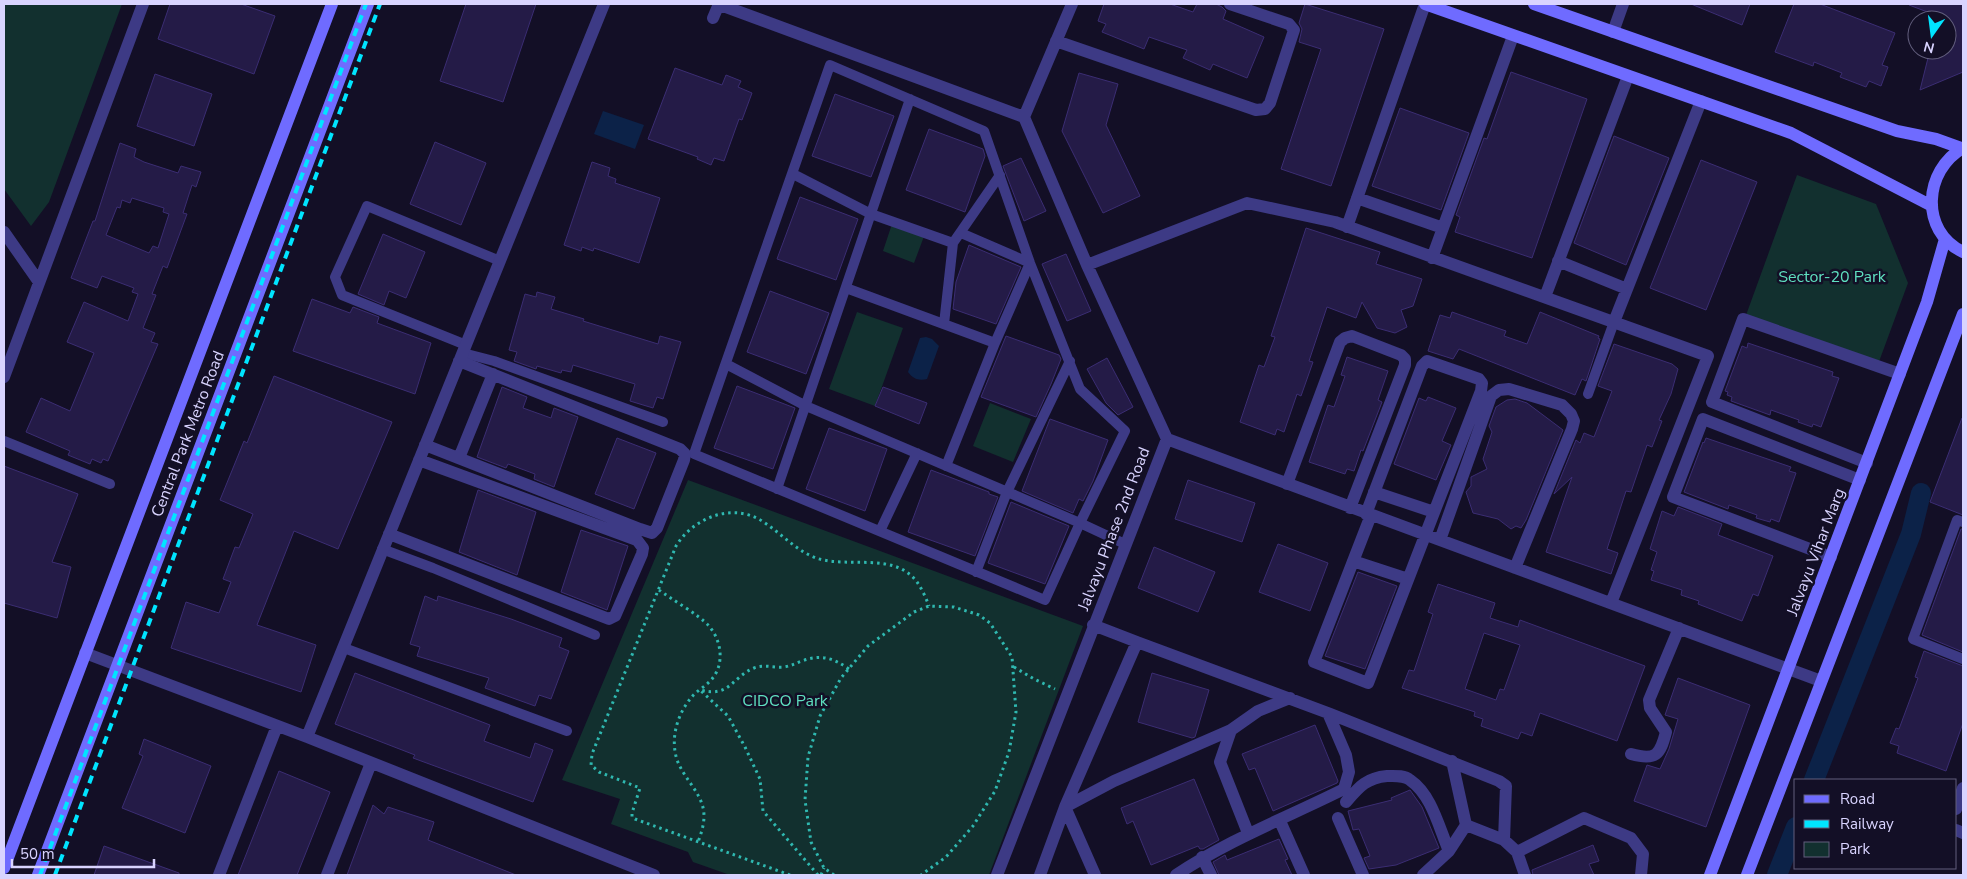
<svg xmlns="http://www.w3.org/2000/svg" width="1967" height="879" font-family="'Nunito Sans',sans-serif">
<rect width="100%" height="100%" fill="#130f26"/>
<path fill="#12302f" d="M4 4H122L49 202 31 226 4 189Z
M1797 175 1876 204 1908 283 1877 367 1745 318Z
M894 218 926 231 914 263 883 251Z
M857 312 903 328 875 406 829 389Z
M990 403 1031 419 1013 462 973 446Z
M688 480 1083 626 989 875H730L693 862 688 852 611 824 620 799 562 780Z"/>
<path fill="#0c2248" d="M603 111 644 125 635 149 594 134Z
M926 337 932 339 939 346 927 379C919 381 913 379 908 372L920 338Z"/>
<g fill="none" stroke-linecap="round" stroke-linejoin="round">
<path stroke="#0c2248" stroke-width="20" d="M1814 780 1911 534 1921 493
M1777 875 1796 827"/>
</g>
<path fill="#241b47" stroke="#3b2d73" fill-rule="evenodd" d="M170 4H241L275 16 254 74 158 39Z
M466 4H536L503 102 440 81Z
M1104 4H1170L1193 12 1197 4H1216L1222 7 1226 11 1223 19 1264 37 1247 78 1213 64 1210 70 1183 58 1187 50 1149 37 1144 49 1102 32 1106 24 1098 21Z
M1305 4 1384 29 1331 186 1281 169 1321 49 1299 42 1302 29 1299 23Z
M1691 4H1750L1742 25Z
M1794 4H1820L1895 33 1882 65 1888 67 1881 86 1869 81 1866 87 1840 77 1842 73 1814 62 1813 66 1775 52Z
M1909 4H1963V72L1920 90 1930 50H1947V20H1937L1938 16 1909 5Z
M675 68 722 85 726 75 741 81 738 87 752 93 742 120 739 119 724 161 714 158 711 165 697 159 698 157 648 139Z
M1511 72 1587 99 1532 258 1455 232 1460 217 1456 215 1484 138 1487 139Z
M1079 73 1118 84 1106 125 1140 196 1103 213 1062 131Z
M155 74 212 94 194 146 137 126Z
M835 94 894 116 871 177 812 156Z
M1400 108 1469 133 1441 210 1372 186Z
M929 129 983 149 985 156 965 212 906 190Z
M1614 136 1669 158 1626 265 1574 243Z
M435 142 486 163 461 225 410 204Z
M120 143 136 149 134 157 144 162 178 173 181 166 201 172 196 187 192 185 183 213 187 214 167 268 163 266 152 294 156 295 143 328 155 333 151 342 158 344 108 461 103 459 101 463 92 459 90 464 68 455 70 451 26 432 41 398 70 411 94 353 67 342 84 302 128 321 138 294 132 292 134 288 102 276 97 288 71 278 93 221H95ZM132 198 164 208 163 212 169 214 158 248 153 246 149 253 106 235 117 207 120 208 122 200 130 203Z
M1021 158 1046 211 1024 221 1003 166Z
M1701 160 1757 182 1706 310 1650 288Z
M592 162 610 168 608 176 616 179 615 183 660 198 639 263 594 248 593 251 582 247 581 251 564 245Z
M800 197 858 219 836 280 777 259Z
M1306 228 1380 252 1376 264 1422 279 1413 306 1401 310 1407 327 1395 333 1377 328 1362 302 1356 318 1327 307 1309 361 1313 362 1301 396 1297 394 1284 432 1277 429 1275 435 1240 422 1259 365 1264 367 1275 337 1271 336Z
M383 234 425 252 406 298 389 291 384 305 358 294Z
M969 245 1021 267 996 324 953 309 956 282Z
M1066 254 1091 311 1067 321 1042 264Z
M770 291 829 313 806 374 747 352Z
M537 292 555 297 551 309 584 319 583 321 658 344 660 336 681 342 663 399 657 397 653 408 630 401 635 384 573 365 571 372 562 370 561 373 537 366 536 369 514 361 517 352 509 350 525 294 536 297Z
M312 299 350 313 353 307 379 317 377 323 431 343 415 394 293 351Z
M1452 312 1506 331 1504 336 1527 344 1540 312 1599 336 1598 338 1600 339 1586 381 1582 379 1575 395 1459 349 1453 359 1428 351 1440 315 1450 318Z
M1006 336 1059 355 1061 359 1051 384 1036 417 981 397Z
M1748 343 1833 372 1832 376 1839 378 1821 427 1813 424 1812 427 1798 422 1799 420 1771 410 1770 415 1731 401 1732 397 1727 395 1728 392 1725 391 1742 346 1747 348Z
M1614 344 1672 364 1678 369 1671 394 1659 420 1662 421 1652 447 1647 445 1631 492 1626 491 1607 549 1618 553 1611 574 1546 552 1572 477 1554 494 1576 440 1580 443 1584 433 1594 437 1612 391 1598 386Z
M1347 357 1388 371 1378 400 1382 402 1363 451 1361 450 1354 471 1347 469 1345 474 1309 462 1328 405 1334 407 1345 376 1341 375Z
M1107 358 1133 407 1118 415 1106 403 1087 369Z
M274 376 392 422 338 549 294 531 257 625 316 645 301 692 171 648 186 602 219 613 231 582 223 579 235 547 239 548 253 514 220 500 244 441 247 443Z
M737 386 795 408 773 469 714 448Z
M502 387 527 397 523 408 551 418 554 408 578 417 554 487 534 479 535 474 508 464 506 468 477 457Z
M883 387 927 403 919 424 875 406Z
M1428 397 1456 408 1442 441 1451 445 1436 480 1394 464 1419 398 1426 401Z
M1515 399 1527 403 1563 430 1526 520 1521 528 1516 526 1511 529 1498 519 1473 513 1466 492 1471 486V477L1487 469 1483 459 1492 432 1489 426 1496 407 1507 400Z
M1962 418H1963V515L1930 502Z
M1050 419 1108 440 1093 481 1083 501 1079 499 1073 513 1022 491Z
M829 428 887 449 865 511 806 489Z
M617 438 656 453 634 509 595 494Z
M1706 438 1791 467 1789 471 1796 473 1779 522 1771 519 1770 522 1756 518 1757 515 1729 505 1728 509 1684 492 1703 442 1704 443Z
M4 466 78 494 52 562 71 567 57 618 4 603Z
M931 470 989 492V494L998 497 975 556 908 532Z
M1188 480 1255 503 1242 542 1175 519Z
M478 490 536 512 517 575 459 552Z
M1011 502 1069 526 1045 584 988 563Z
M1678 507 1722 524 1718 535 1773 556 1758 596 1753 594 1742 621 1698 604 1699 601 1681 595 1682 590 1651 580 1654 571 1651 570 1657 552 1650 549 1662 511 1674 516Z
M1961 529H1963V652L1922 635Z
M581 530 628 546 607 610 561 592Z
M1278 544 1328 563 1310 611 1259 592Z
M1154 547 1215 572 1198 612 1138 588Z
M1358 572 1397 586 1365 669 1325 656Z
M1438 584 1495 603 1490 618 1518 627 1520 620 1645 666 1617 741 1540 713 1532 736 1521 732 1518 739 1481 726 1483 719 1474 716 1475 712 1402 688 1409 670 1414 671 1433 614 1428 612ZM1484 633 1520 645 1504 690 1500 689 1496 700 1465 689Z
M425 596 437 601 438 596 511 619 562 638 559 647 569 651 551 699 539 695 535 706 485 688 489 678 417 656 420 647 410 644Z
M1924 651 1963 666V723L1946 771 1897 753 1899 746 1890 743 1896 728 1899 729 1918 678 1915 677Z
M355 673 490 725 484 741 530 758 535 743 553 750 533 802 413 758 415 755 335 724Z
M1152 673 1209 690 1195 737 1192 738 1138 722Z
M1678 678 1750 705 1706 827 1634 801 1647 765 1660 769 1669 749 1678 719 1665 715Z
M1315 725 1338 781 1337 783 1273 811 1255 768 1249 770 1242 754Z
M144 739 211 766 185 833 122 808 143 756 139 754Z
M279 771 330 792 297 875H238Z
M1194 779 1219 840 1203 849H1200L1198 846 1151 865 1133 821 1127 824 1121 808Z
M1410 790 1422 807 1439 848 1396 865 1369 869 1364 858 1370 856 1359 829 1353 830 1348 811 1392 800 1391 798Z
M373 805 384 814 388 807 434 822 428 840 516 875H347Z
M1279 839 1288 859 1285 860 1292 875H1219L1213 862 1225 855 1227 860Z
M1593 845 1599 861 1589 864 1594 875H1533L1532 870Z
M104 846 179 873V875H94Z"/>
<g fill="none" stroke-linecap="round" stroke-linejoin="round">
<path stroke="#2fb8b0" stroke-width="3" stroke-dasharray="2.5 4" stroke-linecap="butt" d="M659 590C671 599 699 615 708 625 722 640 725 665 711 680 705 687 696 691 691 698 679 712 672 733 675 751 678 776 704 791 704 816 704 825 701 834 698 842
M1014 667 1034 679 1055 689
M790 875 635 819 632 817V813L640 788 599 772 591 765 592 754 676 546C693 518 732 502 762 521 781 533 795 550 816 558 848 569 894 551 917 582 922 589 926 598 929 606
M818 875 763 811 760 779 745 747 728 716 700 690C730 698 732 677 754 668 764 664 774 668 784 667 791 666 796 663 802 661 821 654 833 658 849 669
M821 875 824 868
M834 875 824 868 811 842 805 800 808 757 820 716 841 678 868 646 914 612 929 606 954 607 979 615 990 623 1012 657 1016 712 1009 752 995 791 973 826 946 857 921 875"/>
<path stroke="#3d3a85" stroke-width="10" d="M793 174 871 214 953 243 1000 175
M846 288 995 343
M944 324 953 243
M466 345 342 295 335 277 367 206 500 261
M463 353 494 361 663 422
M726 364 806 406 1080 523 1125 431 1080 389 1030 263 984 131 830 65 694 454 1045 600 1080 523 1125 544
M1588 394 1614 322
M4 441 110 484
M946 466 995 343 1030 263 961 233
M777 489 910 99
M1963 522 1957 520 1913 639 1963 659
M880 531 917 453
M382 549 433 568 595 635
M976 572 1007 492 1070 361
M344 648 567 731"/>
<path stroke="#3d3a85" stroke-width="12" d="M718 4 1024 117
M713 18 719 4
M1613 32 1623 4
M1056 41 1256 110 1265 109 1270 103 1294 30 1289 24 1230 4
M1024 117 1072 4
M1357 198 1443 228
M1347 227 1425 4
M4 232 39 282
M1432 258 1513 36
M1558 261 1627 289
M1087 265 1247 203 1335 222 1708 356 1611 603
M1545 297 1628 76
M1614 322 1701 101
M4 377 143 4
M1167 439 1821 681
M425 445 640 529 652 533 657 528 684 460 685 454 680 449 459 361
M459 458 493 374
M1867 463 1712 402 1743 319 1900 374
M1287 484 1340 342 1345 338 1352 336 1401 355 1405 359V365L1350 508
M1374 492 1434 512
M1366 514 1422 366 1427 361 1479 379 1482 383 1481 391 1368 683 1314 662 1371 515
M389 534 609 619 615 616 642 554 643 548 637 540 419 460
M1440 540 1491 396 1499 390 1509 389 1562 405 1571 414 1574 421 1572 429 1515 568
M1831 557 1673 497 1703 419 1860 480
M1353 561 1408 579
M1093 625 1137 642
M85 653 307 737 654 875
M307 737 604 4
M1631 754C1656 761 1660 755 1666 732L1650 708 1649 700 1679 628
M1346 802C1359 787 1366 778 1387 776 1394 776 1404 775 1410 780 1432 795 1439 828 1449 851
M1956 809 1963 788
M1338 818 1363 875
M1280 821 1304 875
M1466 825 1504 840 1517 852 1525 875
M1956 830 1963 833
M1248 833 1220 762 1231 730 1258 711 1290 698
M1517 852 1584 818 1631 838 1643 854 1641 875
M1202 857 1211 875
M219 875 277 726
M327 875 371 763
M997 875 1167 439 1087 265 1024 117
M1040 875 1065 807 1137 642 1328 713 1499 781 1506 786 1504 840
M1095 875 1065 807 1114 781 1231 730
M1176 875C1228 840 1288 817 1344 789L1349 772 1346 755 1328 713
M1423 875 1449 851 1466 825 1452 761"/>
<path stroke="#6f6bff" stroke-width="12" d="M1425 4 1791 133 1932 206
M1534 4 1897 131 1936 139 1961 148
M1963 148C1924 170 1919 231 1963 252
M4 868 332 4
M38 875 368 4
M1710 875 1927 302 1945 239
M1747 875 1963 314"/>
<path stroke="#00e5ff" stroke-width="4" stroke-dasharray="8 6" stroke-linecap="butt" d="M40 875 366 4
M55 875 380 4"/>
</g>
<g text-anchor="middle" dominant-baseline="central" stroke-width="5" stroke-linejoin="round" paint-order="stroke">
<g font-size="16" fill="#5fe0c0" stroke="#130f26">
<text x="1832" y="277">Sector-20 Park</text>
<text x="785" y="701">CIDCO Park</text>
</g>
<g font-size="16" fill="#d9d4ff" stroke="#130f26">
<text transform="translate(188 434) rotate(-69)">Central Park Metro Road</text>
<text transform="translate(1114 529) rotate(-69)">Jalvayu Phase 2nd Road</text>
<text transform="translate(1816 552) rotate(-69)">Jalvayu Vihar Marg</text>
</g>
</g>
<rect width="1967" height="879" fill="none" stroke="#d9d4ff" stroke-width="10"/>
<rect x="1794" y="779" width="162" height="90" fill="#130f26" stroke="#625e7d"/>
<rect x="1804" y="795" width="25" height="8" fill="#6f6bff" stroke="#625e7d"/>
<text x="1840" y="804" font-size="15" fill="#d9d4ff">Road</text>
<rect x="1804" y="820" width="25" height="8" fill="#00e5ff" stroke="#625e7d"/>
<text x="1840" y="829" font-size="15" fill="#d9d4ff">Railway</text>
<rect x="1804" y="842" width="25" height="15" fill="#12302f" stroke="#625e7d"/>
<text x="1840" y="854" font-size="15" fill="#d9d4ff">Park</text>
<g transform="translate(1932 35) rotate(194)"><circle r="24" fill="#130f26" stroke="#625e7d"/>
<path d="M0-4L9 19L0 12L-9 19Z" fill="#00e5ff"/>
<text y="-8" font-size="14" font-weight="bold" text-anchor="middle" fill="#d9d4ff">N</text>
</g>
<path d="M12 859v8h142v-8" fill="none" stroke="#d9d4ff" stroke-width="2.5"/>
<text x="20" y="859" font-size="15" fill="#d9d4ff" stroke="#130f26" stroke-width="4" paint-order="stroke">50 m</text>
</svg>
